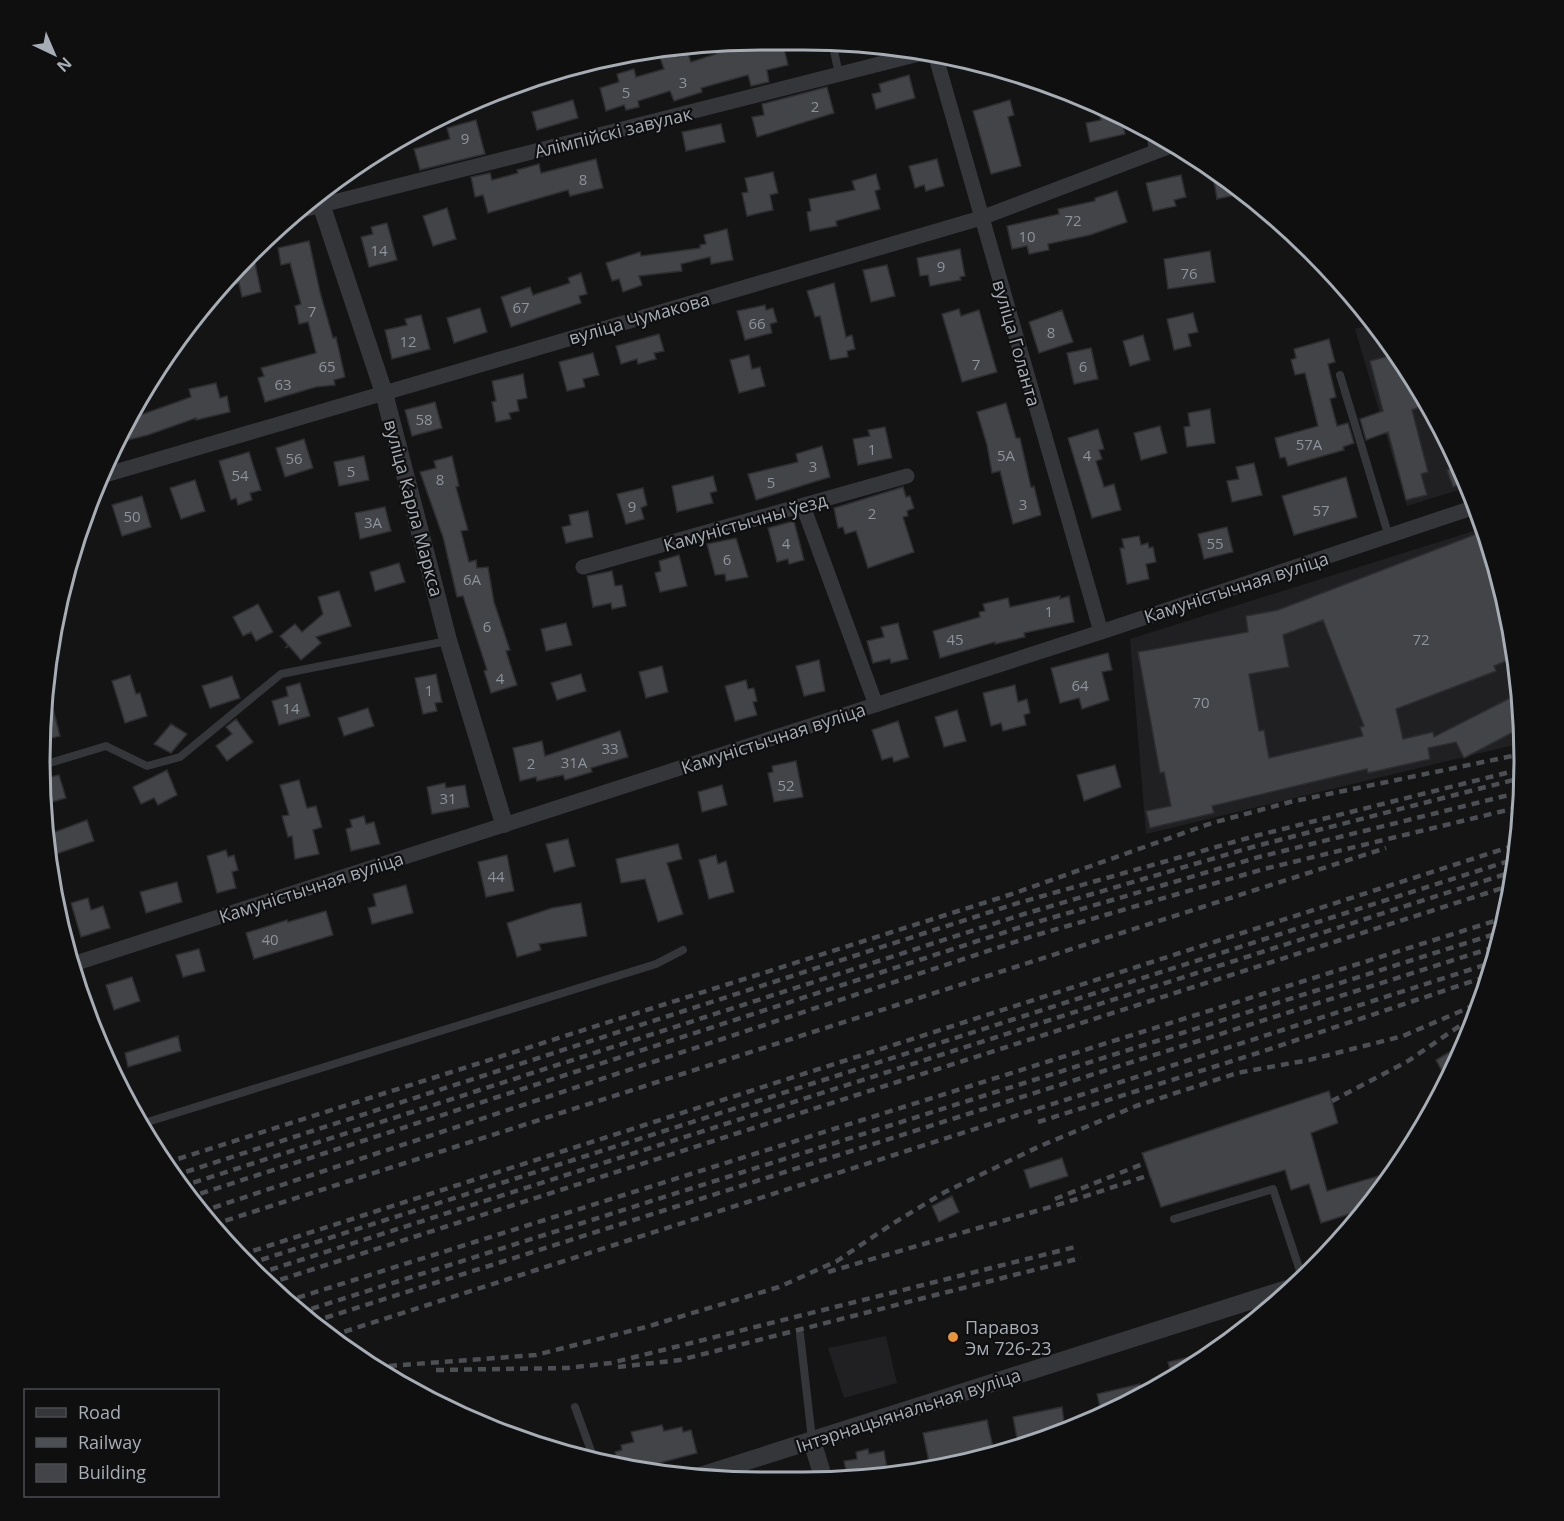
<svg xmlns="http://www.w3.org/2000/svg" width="1564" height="1521" font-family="'Open Sans',sans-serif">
<rect width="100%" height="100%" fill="#141415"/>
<path fill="#202022" d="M1377 322 1451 442 1468 487 1407 506 1355 329Z
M1483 528 1501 574 1523 714 1522 743 1146 834 1130 639Z
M886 1336 897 1383 844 1398 828 1348Z"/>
<path fill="#434448" stroke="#2e2e31" stroke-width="1.5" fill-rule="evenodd" d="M760 39 782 40 788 65 767 70 769 82 751 86 748 75 701 88 702 92 674 101 670 91 638 101 639 107 626 110 624 105 606 111 600 88 619 82 617 74 634 69 636 77 664 69 658 52 675 47 678 57 688 54 691 62 716 54 714 44Z
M909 75 915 98 876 109 872 94 881 92 879 84Z
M827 87 834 113 757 137 752 117 764 115 762 104Z
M573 100 578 118 537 130 532 112Z
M1010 100 1014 115 1008 117 1021 166 991 174 973 111Z
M1107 110 1121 116 1125 134 1090 142 1086 123 1101 120 1099 112Z
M476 120 485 154 420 170 414 149 450 139 447 128Z
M721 124 725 142 686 151 682 132Z
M596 159 603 188 570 196 568 190 488 213 483 195 475 197 471 177 490 173 492 180 518 173 517 170 539 164 541 173Z
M937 159 944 186 926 191 924 185 915 188 909 166Z
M1212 170 1226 180 1244 193 1217 199Z
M773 172 778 193 770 195 773 210 747 216 742 193 748 192 745 178Z
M876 174 880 189 875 191 880 209 836 221 837 226 810 231 807 212 811 211 809 199 855 190 852 181Z
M1181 175 1186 197 1174 200 1176 206 1153 211 1146 183Z
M1117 191 1127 222 1090 235 1048 244 1049 250 1029 254 1027 246 1012 249 1007 226 1059 214 1058 209 1095 201V198Z
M447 208 456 239 433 246 423 216Z
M387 223 397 260 369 267 361 237 373 234 371 227Z
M727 229 733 260 711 264 710 257 681 264 682 271 639 276 642 285 623 292 619 279 612 281 606 263 640 252 641 256 700 248V245L706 244 704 235Z
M309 241 320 292 333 338 336 337 345 377 334 380 335 385 316 387 265 402 258 378 264 376 261 368 316 353 308 322 299 324 295 306 301 304 290 263 281 265 278 248Z
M960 249 965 276 960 277 961 280 930 286 928 275 920 276 917 258Z
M1210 251 1215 282 1168 289 1164 259Z
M254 258 261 292 242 297 239 283 220 287 242 261Z
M887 265 895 296 871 302 863 270Z
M581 273 587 294 579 296 581 303 511 327 501 297 530 287 533 295 570 283 568 278Z
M834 283 846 337 852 335 855 349 847 351 848 357 830 360 820 316 815 317 807 291Z
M765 305 766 310 773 308 777 322 770 324 772 333 745 340 737 311Z
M480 308 487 332 454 343 447 318Z
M959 309 961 316 979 310 997 372 962 382 942 314Z
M1062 310 1073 342 1039 353 1029 322Z
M1193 313 1198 332 1188 334 1191 346 1174 350 1167 319Z
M421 315 430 349 392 359 385 330 407 325 405 319Z
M659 334 664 351 654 353 656 359 638 364 637 359 621 364 616 346Z
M1143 335 1150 360 1130 366 1123 341Z
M1329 339 1335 362 1328 364 1336 397 1330 399 1337 426 1348 423 1354 443 1343 447 1344 450 1288 466 1285 457 1280 458 1275 438 1318 426 1305 373 1295 375 1291 360 1296 358 1294 349Z
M1091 348 1098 379 1074 384 1067 353Z
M593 353 599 375 583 379 585 387 567 391 559 362Z
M1396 354 1413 382 1420 407 1412 410 1428 472 1421 474 1427 495 1406 500 1388 432 1366 440 1360 419 1383 411 1370 361Z
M749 355 752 369 760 367 765 386 739 393 730 360Z
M523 374 527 398 517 400 519 411 509 413 511 419 496 422 492 402 496 401 492 381Z
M216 383 220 398 227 396 230 412 196 420V418L148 435 116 443 129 419 191 397 189 389Z
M435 402 442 428 412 436 405 410Z
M1006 403 1016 438H1020L1031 487 1034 486 1041 515 1013 524 1000 471 992 473 987 445 977 412Z
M1210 409 1215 443 1187 447 1184 427 1190 426 1188 413Z
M1160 426 1167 453 1141 460 1134 433Z
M885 427 892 458 858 465 853 439 870 436 868 430Z
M1098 429 1104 449 1099 450 1102 459 1096 461 1104 487 1114 484 1121 510 1092 518 1068 438Z
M304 439 313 468 285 477 276 448Z
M822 446 830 477 756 500 748 474 798 462 796 454Z
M249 452 261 490 250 493 252 500 238 505 236 498 231 500 219 461Z
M364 456 369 480 339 486 334 462Z
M452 456 459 486 456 487 468 530 461 531 469 562 476 560 477 568 488 567 494 602 510 650 506 651 517 685 491 693 484 671 487 670 463 596 457 597 443 537 420 472 436 468 434 461Z
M1254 463 1262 495 1232 502 1227 481 1239 479 1236 467Z
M1459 465 1466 482 1453 487 1447 470Z
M713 476 717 491 710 493 713 503 677 512 672 486Z
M1346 477 1357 517 1294 535 1282 496Z
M195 480 205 511 181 519 170 488Z
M903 487 906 497 910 496 914 508 907 511 908 516 903 517 914 552 868 568 856 531 845 534 843 527 838 528 834 508Z
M643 488 647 505 641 508 644 519 626 524 617 494Z
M142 496 151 527 122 536 112 505Z
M385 507 391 531 360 539 355 513Z
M588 511 593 537 566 543 562 527 571 525 569 515Z
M794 521 804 560 789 564 788 559 777 562 768 528Z
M1227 527 1233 552 1204 559 1198 534Z
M1484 531 1500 574 1514 658 1494 666 1496 671 1396 709 1403 739 1433 732 1434 737 1520 693 1523 727 1464 758 1456 742 1428 748 1430 759 1368 773 1367 769 1212 806 1214 813 1150 828 1146 811 1171 806 1164 772 1160 773 1138 652 1248 632 1246 616 1278 610ZM1323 620 1364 726 1360 727 1363 736 1269 758 1264 730 1259 731 1249 674 1289 667 1283 635Z
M1139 536 1141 545 1148 543 1149 548 1153 547 1156 562 1146 564 1149 579 1127 584 1120 548H1124L1122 539Z
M736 538 748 577 726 581 725 574 715 575 707 544Z
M679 555 687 586 660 592 655 573 661 571 659 561Z
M399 563 405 582 375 591 370 572Z
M612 571 615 586 622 585 626 606 612 609 611 603 593 607 587 576Z
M339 591 351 626 316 637 321 643 301 660 289 646 285 648 288 645 280 636 295 624 302 632 323 614 318 597Z
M1060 596V599L1069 596 1074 622 1024 633 1025 637 995 644V642L940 658 933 631 980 617 979 612 985 611 983 604 1008 598 1010 607Z
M258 604 273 632 256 641 251 632 243 636 233 617Z
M566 623 572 645 546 651 541 629Z
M898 623 908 659 891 663 890 659 873 663 867 641 884 637 881 627Z
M1108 653 1112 670 1102 672 1109 700 1082 709 1079 698 1060 703 1051 668Z
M819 660 825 691 804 696 796 666Z
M662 666 668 692 646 698 639 672Z
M436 674 442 702 435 703 437 711 423 714 415 678Z
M581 674 586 691 557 700 551 683Z
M130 675 136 694 140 693 147 716 125 723 112 681Z
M232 676 240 698 210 708 202 686Z
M746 680 748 689 754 688 757 701 753 702 757 715 735 721 725 686Z
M300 683 310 716 279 725 272 701 288 696 286 687Z
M1015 685 1018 702 1027 699 1030 713 1024 715 1026 725 1003 731 1001 723 991 726 983 693Z
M50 697 60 736 45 740 48 698Z
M368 708 374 726 344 736 338 718Z
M957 710 966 741 944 747 935 717Z
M236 719 253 742 227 761 216 746 232 734 226 727Z
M898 721 909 757 894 762 892 757 882 760 872 730Z
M171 724 187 734 171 753 154 744Z
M620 731 628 757 591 768 592 772 565 780 563 775 537 781 536 777 520 781 513 748 542 741 545 756Z
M796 761 803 797 774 802 768 773 773 772 772 766Z
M1115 765 1121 787 1084 801 1077 775Z
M167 770 177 795 158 805 154 798 141 804 133 787Z
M59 775 66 798 48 803 47 797 41 799 42 779Z
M299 780 307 808 316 806 322 827 313 830 319 854 295 859 292 836 288 837 282 816 289 815 280 785Z
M445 783 446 788 465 785 469 807 432 814 427 787Z
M722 785 727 805 702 812 698 792Z
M364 816 366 824 374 822 380 844 351 851 346 829 352 827 350 820Z
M87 820 94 841 53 855 47 835Z
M568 839 575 866 554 872 546 844Z
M678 844 682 859 667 863 683 914 658 922 645 879 621 883 616 859Z
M226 850 228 857 234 855 238 870 232 872 236 888 217 893 207 856Z
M507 855 514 891 486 897 478 862Z
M716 855 718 864 726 861 734 892 709 899 699 860Z
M177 882 182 902 146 913 140 892Z
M406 885 413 913 372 924 368 908 376 906 373 894Z
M88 898 91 910 103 906 110 928 81 937 71 903Z
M581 903 587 936 539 944 541 950 517 957 507 923 552 908Z
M326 911 333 935 254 959 246 933 287 920 288 922Z
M199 949 205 971 183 977 176 955Z
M132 977 140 1001 114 1010 106 985Z
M178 1036 181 1051 128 1067 125 1053Z
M1463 1044 1454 1065 1447 1080 1436 1060Z
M1329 1091 1338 1123 1311 1133 1327 1191 1392 1172 1365 1209 1321 1223 1309 1184 1291 1190 1285 1170 1161 1207 1142 1153Z
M1062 1158 1068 1176 1030 1188 1024 1170Z
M952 1196 959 1212 939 1222 932 1206Z
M1206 1353 1207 1355 1172 1377 1168 1362Z
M1140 1384 1143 1395 1122 1408 1102 1415 1097 1394Z
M1062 1407 1065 1429 1018 1444 1013 1417Z
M987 1420 994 1452 930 1467 923 1433Z
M662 1425 664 1431 682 1427 683 1432 691 1430 697 1453 637 1469 618 1464 615 1452 622 1450 621 1445 634 1442 631 1432Z
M868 1449 869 1454 884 1451 888 1474 848 1480 844 1461 857 1459 856 1452Z"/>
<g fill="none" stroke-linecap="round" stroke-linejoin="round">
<path stroke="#35363a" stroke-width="8" d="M832 42 839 74
M1340 375 1389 537
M43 765 106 746 147 766 180 757 281 674 447 641
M141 1124 656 964 683 950
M1174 1219 1273 1189 1302 1277
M800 1334 812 1439
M575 1407 594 1459"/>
<path stroke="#35363a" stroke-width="15" d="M935 54 1101 632
M1154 131 1156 149
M298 211 927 52
M98 477 981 218 1176 144
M803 506 876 705
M583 567 907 476
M70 965 1101 632 1475 507"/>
<path stroke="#35363a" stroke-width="18" d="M318 195 384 393 448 640 504 824
M812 1441 824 1480
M697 1477 1290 1288"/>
<path stroke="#4c4f53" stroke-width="4.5" stroke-dasharray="8 6" stroke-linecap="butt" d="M1332 1101 1408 1061 1477 1014
M1038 1122 1261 1052 1491 975
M165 1163 1015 893 1212 823 1290 802 1522 754
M173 1176 1018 903 1255 836 1522 769
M180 1187 1024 914 1256 846 1521 778
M187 1198 1027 925 1259 857 1521 792
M1055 1199 1145 1163
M200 1212 1033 936 1264 869 1520 807
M212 1225 1386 848
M240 1255 1519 844
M248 1264 1518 858
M828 1272 1074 1200 1150 1175
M257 1274 1515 871
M267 1284 1512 885
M284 1302 1504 918
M298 1313 1501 932
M312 1322 1498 946
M331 1336 1494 962
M375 1367 536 1355 646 1327 779 1287 837 1261 892 1224 945 1192 1038 1147 1136 1106 1237 1073 1309 1060 1403 1036 1482 1002
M618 1367 680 1360 1081 1258
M436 1370 567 1368 611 1363 1079 1246"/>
</g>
<circle fill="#e7943a" stroke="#0f0f10" stroke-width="2" cx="953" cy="1337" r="6"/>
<g text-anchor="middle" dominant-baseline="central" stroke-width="4.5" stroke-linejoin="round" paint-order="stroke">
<g font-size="15" fill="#8d939a">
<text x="683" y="82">3</text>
<text x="626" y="92">5</text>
<text x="815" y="106">2</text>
<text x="465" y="138">9</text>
<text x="583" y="179">8</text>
<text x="1073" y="220">72</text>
<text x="1027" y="236">10</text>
<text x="379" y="250">14</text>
<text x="941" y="266">9</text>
<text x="1189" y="273">76</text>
<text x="521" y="307">67</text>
<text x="312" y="311">7</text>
<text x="757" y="323">66</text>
<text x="1051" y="332">8</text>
<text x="408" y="341">12</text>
<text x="976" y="364">7</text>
<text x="327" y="366">65</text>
<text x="1083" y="366">6</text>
<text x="283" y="384">63</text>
<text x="424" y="419">58</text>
<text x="1309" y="444">57А</text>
<text x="872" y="449">1</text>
<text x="1006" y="455">5А</text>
<text x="1087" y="455">4</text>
<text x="294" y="458">56</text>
<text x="813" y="466">3</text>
<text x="351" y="471">5</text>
<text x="240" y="475">54</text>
<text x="440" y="479">8</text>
<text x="771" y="482">5</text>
<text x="1023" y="504">3</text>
<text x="632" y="506">9</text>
<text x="1321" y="510">57</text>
<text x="872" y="513">2</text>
<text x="132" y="516">50</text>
<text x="373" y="522">3А</text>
<text x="786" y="543">4</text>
<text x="1215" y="543">55</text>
<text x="727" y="559">6</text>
<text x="472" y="579">6А</text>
<text x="1049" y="611">1</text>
<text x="487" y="626">6</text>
<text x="955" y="639">45</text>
<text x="1421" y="639">72</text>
<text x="500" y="678">4</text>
<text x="1080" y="685">64</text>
<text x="429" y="690">1</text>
<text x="1201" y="702">70</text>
<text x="291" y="708">14</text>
<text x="610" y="748">33</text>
<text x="574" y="762">31А</text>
<text x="531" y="763">2</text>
<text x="786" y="785">52</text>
<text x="448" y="798">31</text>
<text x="496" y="876">44</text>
<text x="270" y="939">40</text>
</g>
<g font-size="18" fill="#a6adb5" stroke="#0f0f10">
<text transform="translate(613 132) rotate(-14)">Алімпійскі завулак</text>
<text transform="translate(639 318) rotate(-16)">вуліца Чумакова</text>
<text transform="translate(1017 343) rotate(74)">вуліца Голанта</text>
<text transform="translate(414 508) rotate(75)">вуліца Карла Маркса</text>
<text transform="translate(745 522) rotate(-16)">Камуністычны ўезд</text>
<text transform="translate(1236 587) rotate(-18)">Камуністычная вуліца</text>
<text transform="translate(773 738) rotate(-18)">Камуністычная вуліца</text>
<text transform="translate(311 887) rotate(-18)">Камуністычная вуліца</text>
<text transform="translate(908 1410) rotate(-18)">Інтэрнацыянальная вуліца</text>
</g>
<g font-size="18" fill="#a6adb5" stroke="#0f0f10" text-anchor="start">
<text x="965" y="1327">Паравоз<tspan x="965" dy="21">Эм 726-23</tspan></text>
</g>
</g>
<path d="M0 0H1564V1521H0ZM761 50H803A711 711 0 0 1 1514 761V761A711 711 0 0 1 803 1472H761A711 711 0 0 1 50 761V761A711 711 0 0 1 761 50Z" fill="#0f0f10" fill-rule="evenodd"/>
<path fill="none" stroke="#a6adb5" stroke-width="3" d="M761 50H803A711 711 0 0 1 1514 761V761A711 711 0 0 1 803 1472H761A711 711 0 0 1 50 761V761A711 711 0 0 1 761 50Z"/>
<rect x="24" y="1389" width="195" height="108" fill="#0f0f10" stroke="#4b4e52" stroke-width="1.5"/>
<rect x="36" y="1408" width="30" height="9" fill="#35363a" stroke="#4b4e52" stroke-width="1.5"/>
<text x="78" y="1419" font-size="18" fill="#a6adb5">Road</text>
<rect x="36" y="1438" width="30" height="9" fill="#4c4f53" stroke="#4b4e52" stroke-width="1.5"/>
<text x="78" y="1449" font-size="18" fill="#a6adb5">Railway</text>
<rect x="36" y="1464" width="30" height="18" fill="#434448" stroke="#4b4e52" stroke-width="1.5"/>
<text x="78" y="1479" font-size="18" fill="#a6adb5">Building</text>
<g transform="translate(54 54) rotate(136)" stroke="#0f0f10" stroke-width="4.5" paint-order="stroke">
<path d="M0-4.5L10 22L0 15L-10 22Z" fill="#a6adb5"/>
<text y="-9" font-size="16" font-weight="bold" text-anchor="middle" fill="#a6adb5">N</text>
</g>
</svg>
